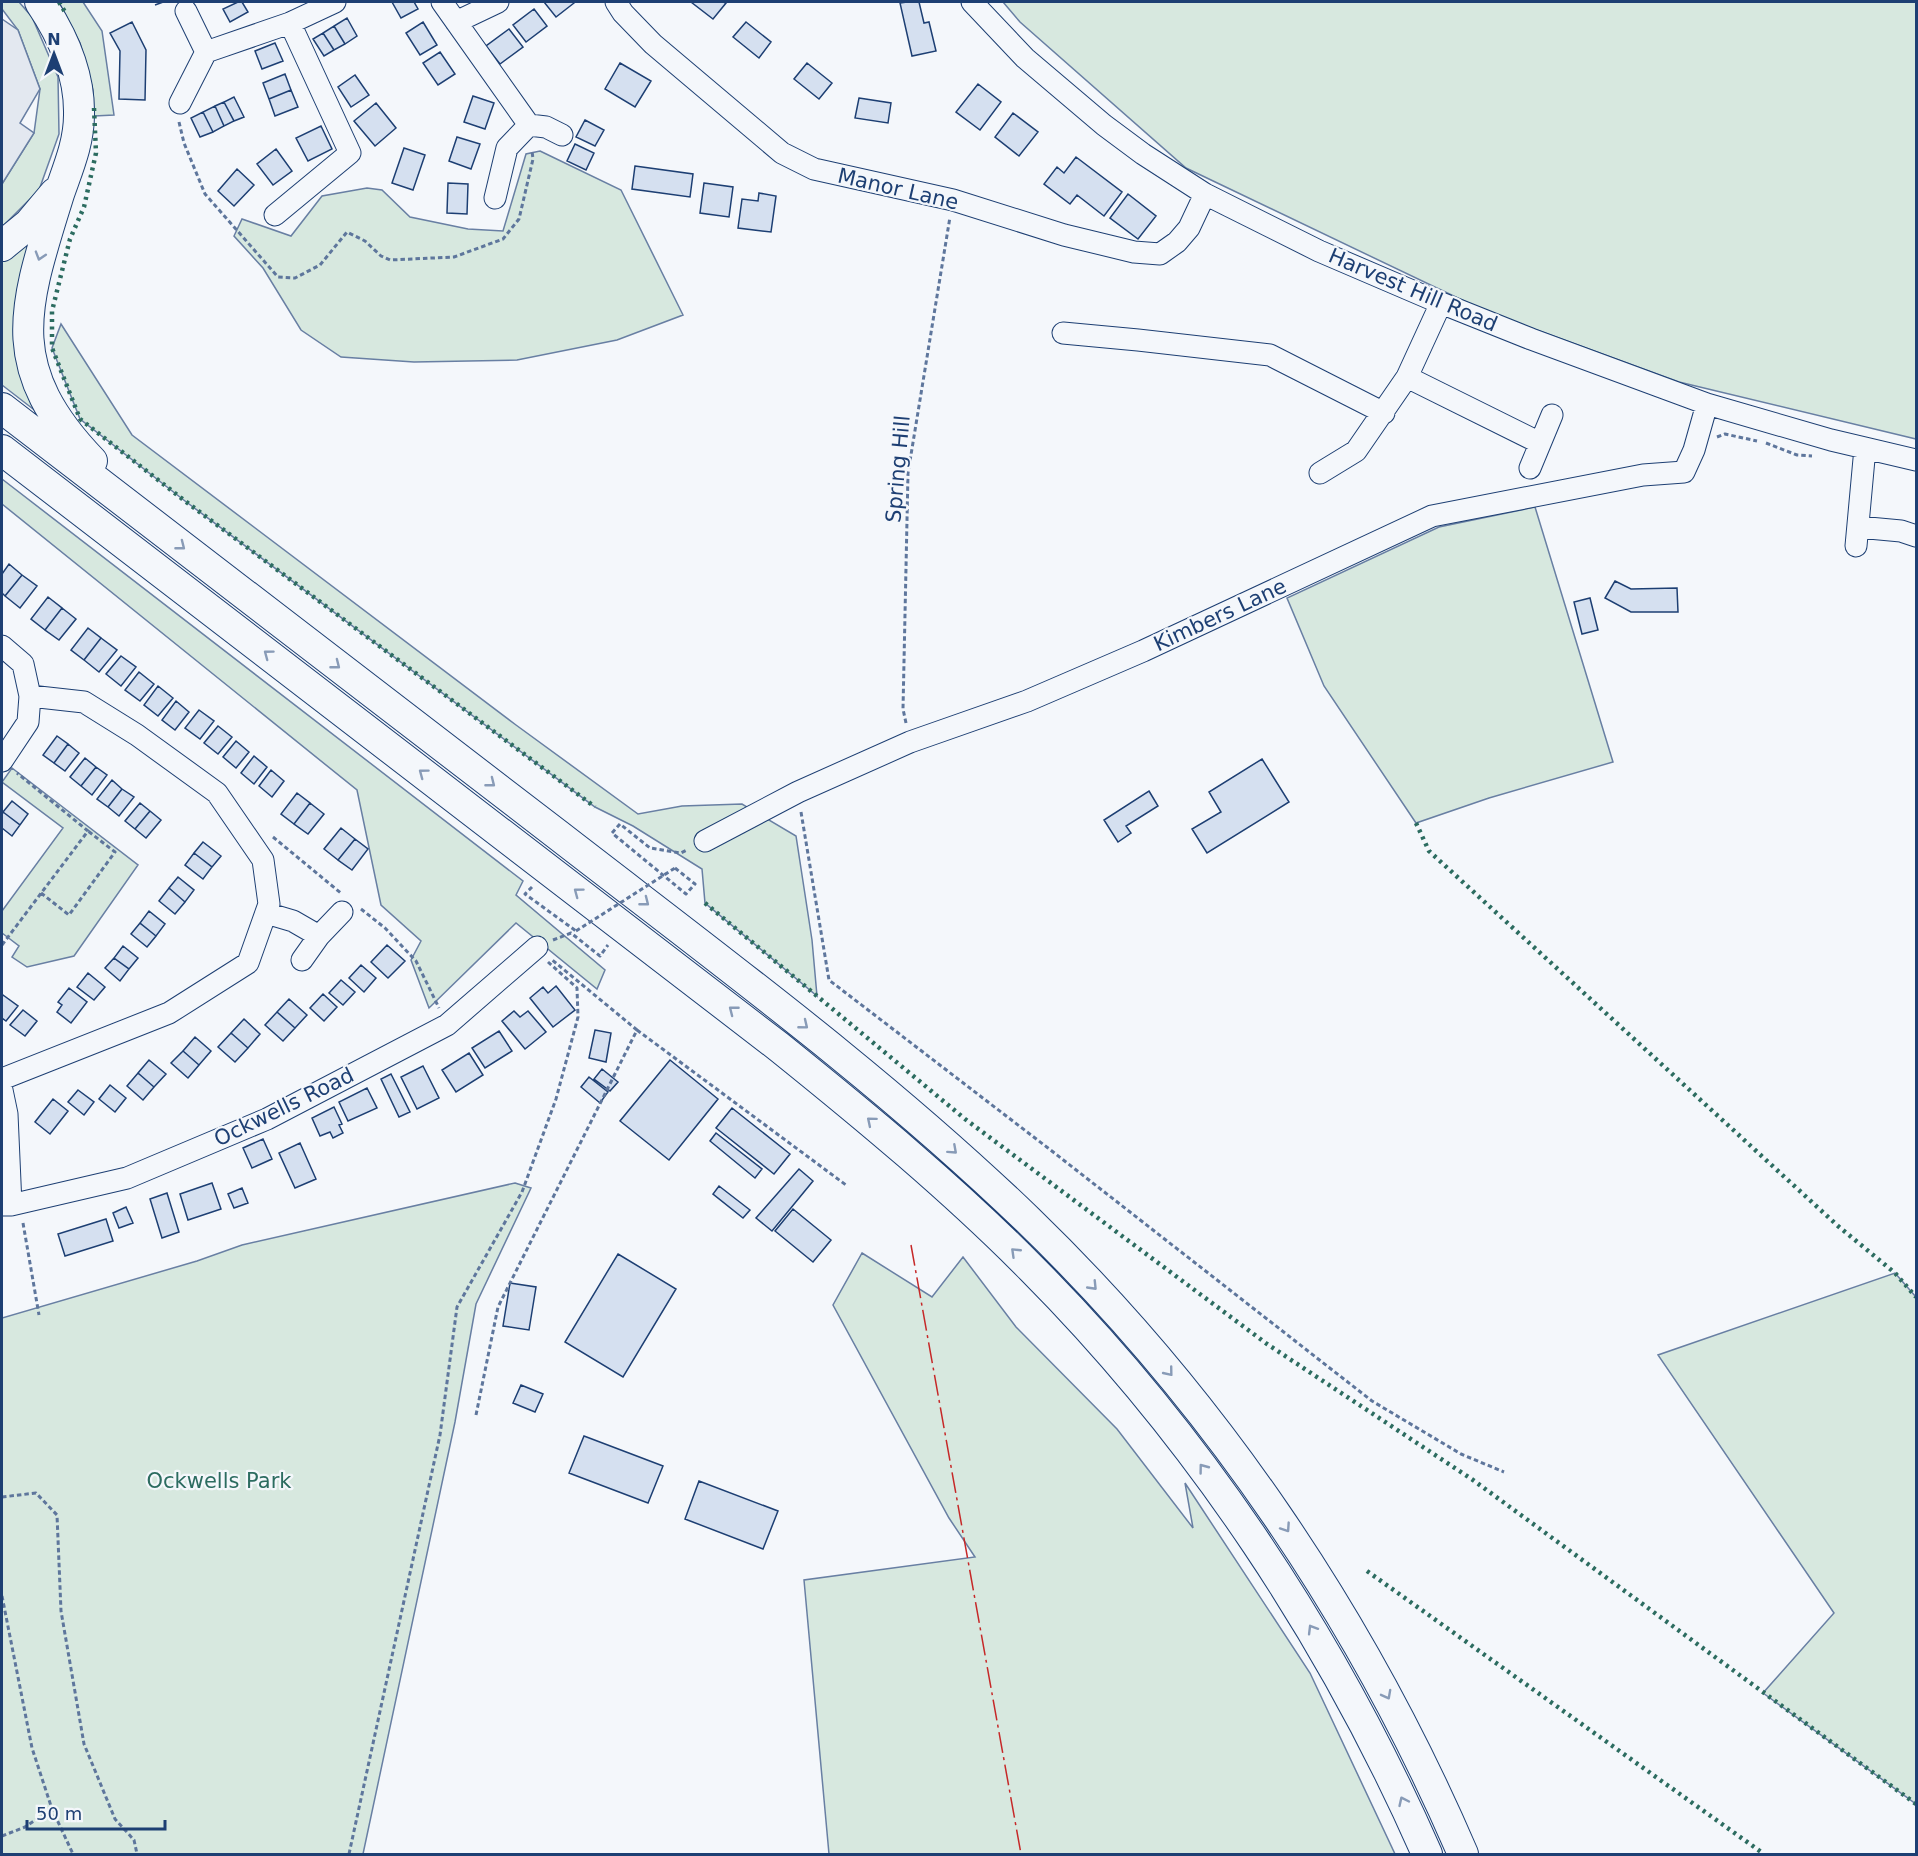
<svg xmlns="http://www.w3.org/2000/svg" width="1918" height="1856" font-family="'DejaVu Sans',sans-serif">
<rect width="100%" height="100%" fill="#f4f7fb"/>
<path fill="#d7e8df" stroke="#687fa3" stroke-width="1.5" d="M2 2H19L32 17 58 77 59 134 39 190 2 227V184L34 133 40 89 18 30 2 9Z
M59 2H83L102 31 114 115 94 116 93 90 80 43Z
M1003 2H1916V439L1679 382 1485 311 1186 168 1020 22Z
M540 151 621 190 683 315 617 340 517 360 414 362 341 357 301 330 263 268 234 236 242 219 291 236 322 196 367 188 382 190 410 217 468 229 503 231 526 154Z
M36 228 46 419 2 385V254Z
M61 324 132 435 516 725 638 814 682 806 742 804 796 836 812 940 817 996 705 903 702 869 633 826 595 807 185 501 80 419 52 348Z
M2 479 523 881 516 895 605 970 597 989 516 923 429 1008 411 960 421 941 381 905 357 790 2 504Z
M1535 507 1613 762 1489 798 1416 823 1324 686 1287 598 1439 527Z
M12 768 138 865 74 956 27 967 12 957 19 946 2 933V911L63 828 2 782Z
M515 1183 531 1188 476 1304 455 1422 363 1854H2V1318L197 1261 242 1245Z
M862 1253 932 1297 963 1257 1016 1327 1117 1429 1193 1528 1185 1483 1310 1673 1395 1854H829L804 1580 975 1557 949 1518 833 1305Z
M1895 1273 1916 1297V1804L1763 1693 1834 1613 1658 1355Z"/>
<path fill="#e3e8f0" stroke="#687fa3" stroke-width="1.5" d="M2 19 18 30 40 89 20 123 34 133 2 184Z"/>
<path fill="#d5e0f0" stroke="#1d3f73" stroke-width="1.5" d="M238 2H242L248 12 230 22 223 9Z
M392 2H414L418 9 401 18Z
M544 2H573L574 3 556 17Z
M691 2H723L726 3 713 19Z
M907 2H919L924 23 929 22 936 51 912 56 900 3Z
M534 9 547 26 526 42 513 25Z
M347 18 357 36 345 44 334 26Z
M132 22 146 50 145 100 119 99 120 51 110 33Z
M423 22 437 45 420 55 406 33Z
M746 22 771 42 759 58 733 37Z
M334 26 345 44 334 50 323 33Z
M509 29 523 47 500 64 486 46Z
M323 33 334 50 324 56 313 39Z
M275 43 283 61 262 69 255 51Z
M440 52 455 74 438 85 423 63Z
M620 63 651 81 635 107 605 89Z
M807 63 832 83 819 99 794 79Z
M285 74 291 90 269 99 263 83Z
M355 75 369 95 351 107 338 87Z
M978 84 1001 102 980 130 956 112Z
M291 90 298 107 275 116 269 99Z
M473 96 494 103 485 129 464 122Z
M234 97 244 117 234 121 224 102Z
M859 98 891 103 888 123 855 118Z
M224 102 234 121 224 126 215 106Z
M376 103 396 128 375 146 354 121Z
M215 106 224 126 213 132 203 112Z
M203 112 213 132 200 137 191 118Z
M1013 113 1038 132 1019 156 995 137Z
M585 120 604 130 595 146 576 137Z
M321 126 332 149 308 161 296 138Z
M457 137 480 144 471 169 449 161Z
M575 144 594 153 586 170 567 161Z
M404 148 425 155 413 190 392 183Z
M276 149 292 171 273 185 257 164Z
M1076 157 1122 192 1104 216 1077 195 1070 204 1044 184 1057 167 1064 173Z
M635 166 693 174 690 197 632 189Z
M237 169 254 185 234 206 218 191Z
M448 183 468 184 467 214 447 213Z
M704 183 733 187 729 217 700 213Z
M759 193 776 196 771 232 738 228 742 199 758 201Z
M1128 194 1156 216 1138 239 1110 218Z
M9 564 22 575 5 596 2 593V574Z
M22 575 37 586 20 608 5 596Z
M1615 581 1631 589 1677 588 1678 612H1631L1605 598Z
M48 597 62 608 45 630 31 619Z
M1590 598 1598 630 1582 634 1574 602Z
M62 608 76 619 59 640 45 630Z
M88 628 101 638 84 660 71 650Z
M101 638 117 650 99 672 84 660Z
M121 656 136 667 121 686 106 674Z
M139 672 154 684 140 701 125 690Z
M158 686 173 698 158 716 144 705Z
M176 701 189 712 175 730 162 720Z
M199 710 214 721 200 739 185 728Z
M218 726 232 737 218 754 204 743Z
M57 736 68 744 54 763 43 755Z
M236 741 249 752 236 768 223 757Z
M68 744 79 753 65 771 54 763Z
M254 756 267 767 254 784 241 773Z
M85 758 96 767 81 786 70 777Z
M1262 759 1289 802 1207 853 1192 829 1221 812 1209 792Z
M96 767 107 775 92 795 81 786Z
M271 770 284 781 272 797 259 786Z
M112 780 122 789 108 807 97 799Z
M122 789 134 797 119 816 108 807Z
M1149 791 1158 806 1126 826 1131 833 1118 842 1104 820Z
M297 793 310 803 294 824 281 814Z
M12 801 28 814 20 825 3 812Z
M140 803 150 811 135 829 125 821Z
M310 803 324 814 308 834 294 824Z
M150 811 161 820 146 838 135 829Z
M3 812 20 825 12 836 2 828V814Z
M341 828 355 839 338 860 324 849Z
M355 839 368 849 352 870 338 860Z
M203 842 221 856 212 867 194 853Z
M194 853 212 867 203 879 185 865Z
M178 877 194 890 185 902 169 888Z
M169 888 185 902 175 914 159 901Z
M149 911 165 924 156 936 140 923Z
M140 923 156 936 147 947 131 934Z
M387 945 405 961 388 978 371 962Z
M123 946 138 958 129 969 114 958Z
M114 958 129 969 120 981 105 968Z
M361 965 376 978 364 992 349 978Z
M88 973 105 987 94 1000 77 987Z
M341 980 355 992 343 1005 329 993Z
M556 986 575 1010 553 1027 530 998 543 987 548 993Z
M69 988 87 1002 71 1023 57 1012 62 1005 58 1002Z
M323 994 337 1007 324 1021 310 1008Z
M3 995 18 1006 6 1021 2 1018V997Z
M289 999 307 1015 295 1028 277 1012Z
M23 1010 37 1021 25 1036 10 1025Z
M514 1011 520 1017 528 1011 546 1032 525 1049 502 1021Z
M277 1012 295 1028 283 1041 265 1025Z
M244 1019 260 1034 248 1048 231 1033Z
M595 1030 611 1033 606 1062 589 1058Z
M499 1031 512 1051 485 1068 472 1048Z
M231 1033 248 1048 235 1062 218 1047Z
M195 1037 211 1051 199 1065 183 1051Z
M183 1051 199 1065 188 1078 171 1063Z
M469 1053 483 1075 456 1092 442 1070Z
M149 1060 166 1074 154 1087 138 1073Z
M670 1060 718 1099 669 1160 620 1121Z
M423 1066 439 1098 417 1109 401 1077Z
M602 1069 618 1082 610 1091 594 1079Z
M138 1073 154 1087 143 1100 127 1086Z
M391 1074 410 1112 399 1117 381 1079Z
M589 1077 608 1092 600 1103 581 1087Z
M110 1085 126 1098 115 1112 99 1099Z
M367 1088 377 1108 348 1121 339 1102Z
M78 1090 94 1102 84 1115 68 1102Z
M53 1099 68 1111 50 1134 35 1122Z
M334 1107 342 1124 339 1125 343 1133 333 1138 330 1132 320 1136 312 1118Z
M732 1108 790 1154 774 1174 716 1128Z
M716 1133 762 1169 755 1178 710 1141Z
M263 1139 272 1159 252 1168 243 1148Z
M300 1143 316 1179 295 1188 279 1153Z
M799 1169 813 1181 772 1231 756 1218Z
M212 1183 221 1209 188 1220 180 1194Z
M719 1186 750 1210 743 1218 713 1194Z
M242 1188 248 1203 234 1208 228 1194Z
M167 1193 179 1232 162 1238 150 1199Z
M126 1207 133 1223 119 1228 113 1213Z
M793 1209 831 1240 813 1262 775 1231Z
M106 1219 113 1241 65 1256 58 1234Z
M618 1254 676 1289 623 1377 565 1342Z
M510 1283 536 1287 529 1330 503 1326Z
M521 1385 543 1394 535 1412 513 1403Z
M584 1436 663 1466 648 1503 569 1473Z
M699 1481 778 1511 763 1549 685 1519Z"/>
<g fill="none" stroke-linecap="round" stroke-linejoin="round">
<g stroke="#1d3f73" stroke-width="23">
<path id="minor" d="M442 2 529 125
M616 2 623 13 653 44 782 153 814 169 953 200 1064 235 1134 252 1160 254 1177 242 1189 228 1205 194
M972 2 1025 58 1104 125 1143 154 1205 194 1319 251 1431 299 1531 339 1707 404 1831 440 1916 460
M186 11 206 52
M456 22 498 2
M180 103 206 52 290 23 335 2
M495 198 507 148 529 125 546 127 562 135
M275 215 350 153 290 23
M1063 333 1138 340 1270 355 1384 413
M1407 377 1540 443
M1530 468 1552 415
M1320 473 1356 451 1407 377 1441 303
M1858 527 1901 531 1916 536
M1856 546 1865 448
M2 646 23 664 30 696 28 722 2 761
M705 841 798 792 910 742 1027 701 1143 651 1432 516 1643 475 1684 472 1694 450 1707 404
M266 913 293 921 319 936
M302 960 319 936 342 912
M2 1079 169 1013 248 963 269 904 263 860 217 793 137 735 84 702 30 696
M2 1090 7 1114 11 1205
M2 1205H11L127 1178 267 1119 447 1025 537 947"/>
</g>
<g stroke="#1d3f73" stroke-width="32">
<path id="highway" d="M40 2C63 36 80 73 79 115 79 143 68 168 59 194 24 307 1 366 92 461
M2 246 29 224 55 193
M2 408C187 550 373 693 558 835 718 959 882 1079 1028 1220 1214 1400 1361 1617 1463 1854
M2 450 779 1047C866 1117 953 1189 1032 1269 1199 1437 1332 1638 1427 1854"/>
</g>
<path stroke="#5e769c" stroke-width="3" stroke-dasharray="4.5 3" stroke-linecap="butt" d="M179 122 184 143 205 194 278 277 295 278 320 265 347 232 365 241 381 256 390 260 454 257 503 239 519 219 533 159 532 151
M1717 437 1725 434 1757 441
M1766 443 1797 455 1812 456
M906 723 903 709 908 473 950 217
M801 812 829 980 1048 1148 1372 1401 1461 1454 1504 1472
M273 837 342 894
M675 868 695 884 686 894 612 833 620 824 650 848 681 853 687 850
M532 887 525 894 576 931
M41 893 69 915 115 852 88 831
M361 909 385 928 416 961 439 1008
M553 940 571 933 600 956 608 945
M2 945 88 831 17 773
M637 1030 846 1185
M23 1223 39 1315
M476 1415 498 1307 637 1030 551 959
M2 1497 36 1493 57 1515 61 1611 84 1744 115 1819 134 1840 137 1854
M2 1596 32 1748 52 1809 73 1854
M2 1836 25 1827 52 1809
M349 1854 440 1435 457 1307 522 1192 556 1099 578 1017 577 988 548 962"/>
<use href="#minor" stroke="#f4f7fb" stroke-width="21"/>
<use href="#highway" stroke="#f4f7fb" stroke-width="30"/>
<path stroke="#5e769c" stroke-width="3" stroke-dasharray="4.5 3" stroke-linecap="butt" d="M576 931 675 868"/>
<path stroke="#2c6c60" stroke-width="4.5" stroke-dasharray="3 4.5" stroke-linecap="butt" d="M59 2 65 12
M94 108 96 153 84 207 70 239 52 311V348L80 419 185 501 595 807
M1416 823 1429 851 1838 1226 1895 1273 1916 1297
M705 903 965 1119 1267 1344 1473 1480 1916 1804
M1367 1571 1764 1854"/>
<path stroke="#1d3f73" stroke-width="1.5" stroke-dasharray="8 3" stroke-linecap="butt" d="M155 5 163 2"/>
<path stroke="#c62828" stroke-width="1.5" stroke-dasharray="21 4.5 3 4.5" stroke-linecap="butt" d="M911 1245 1021 1854"/>
</g>
<defs><path id="oneway-chevron" d="M-2-3.5L2.5 0L-2 3.5" fill="none" stroke-width="1.6" stroke-linecap="round" stroke-linejoin="round" transform="scale(1.5)"/></defs>
<g stroke="#889bb7">
<use href="#oneway-chevron" transform="translate(40 256) rotate(107)"/>
<use href="#oneway-chevron" transform="translate(181 546) rotate(38)"/>
<use href="#oneway-chevron" transform="translate(268 654) rotate(-143)"/>
<use href="#oneway-chevron" transform="translate(336 665) rotate(38)"/>
<use href="#oneway-chevron" transform="translate(423 773) rotate(-143)"/>
<use href="#oneway-chevron" transform="translate(491 783) rotate(38)"/>
<use href="#oneway-chevron" transform="translate(578 892) rotate(-143)"/>
<use href="#oneway-chevron" transform="translate(645 902) rotate(38)"/>
<use href="#oneway-chevron" transform="translate(733 1010) rotate(-142)"/>
<use href="#oneway-chevron" transform="translate(804 1025) rotate(39)"/>
<use href="#oneway-chevron" transform="translate(871 1121) rotate(-140)"/>
<use href="#oneway-chevron" transform="translate(953 1150) rotate(42)"/>
<use href="#oneway-chevron" transform="translate(1015 1252) rotate(-136)"/>
<use href="#oneway-chevron" transform="translate(1093 1286) rotate(46)"/>
<use href="#oneway-chevron" transform="translate(1169 1372) rotate(51)"/>
<use href="#oneway-chevron" transform="translate(1203 1468) rotate(-127)"/>
<use href="#oneway-chevron" transform="translate(1286 1528) rotate(56)"/>
<use href="#oneway-chevron" transform="translate(1312 1629) rotate(-121)"/>
<use href="#oneway-chevron" transform="translate(1387 1695) rotate(62)"/>
<use href="#oneway-chevron" transform="translate(1403 1801) rotate(-115)"/>
</g>
<g text-anchor="middle" dominant-baseline="central" stroke-width="4.5" stroke-linejoin="round" paint-order="stroke">
<g font-size="21" fill="#1d3f73" stroke="#f4f7fb">
<text transform="translate(898 189) rotate(13)">Manor Lane</text>
<text transform="translate(1413 290) rotate(23)">Harvest Hill Road</text>
<text transform="translate(898 469) rotate(-85)">Spring Hill</text>
<text transform="translate(1220 615) rotate(-25)">Kimbers Lane</text>
<text transform="translate(284 1107) rotate(-26)">Ockwells Road</text>
</g>
<g font-size="21" fill="#2c6c60" stroke="#f4f7fb">
<text x="219" y="1481">Ockwells Park</text>
</g>
</g>
<rect width="1918" height="1856" fill="none" stroke="#1d3f73" stroke-width="6"/>
<g transform="translate(54 54)" stroke="#f4f7fb" stroke-width="4.5" paint-order="stroke">
<path d="M0-4.5L10 22L0 15L-10 22Z" fill="#1d3f73"/>
<text y="-9" font-size="16" font-weight="bold" text-anchor="middle" fill="#1d3f73">N</text>
</g>
<path d="M27 1820v9h138v-9" fill="none" stroke="#1d3f73" stroke-width="3"/>
<text x="36" y="1820" font-size="18" fill="#1d3f73" stroke="#f4f7fb" stroke-width="4.5" paint-order="stroke">50 m</text>
</svg>
